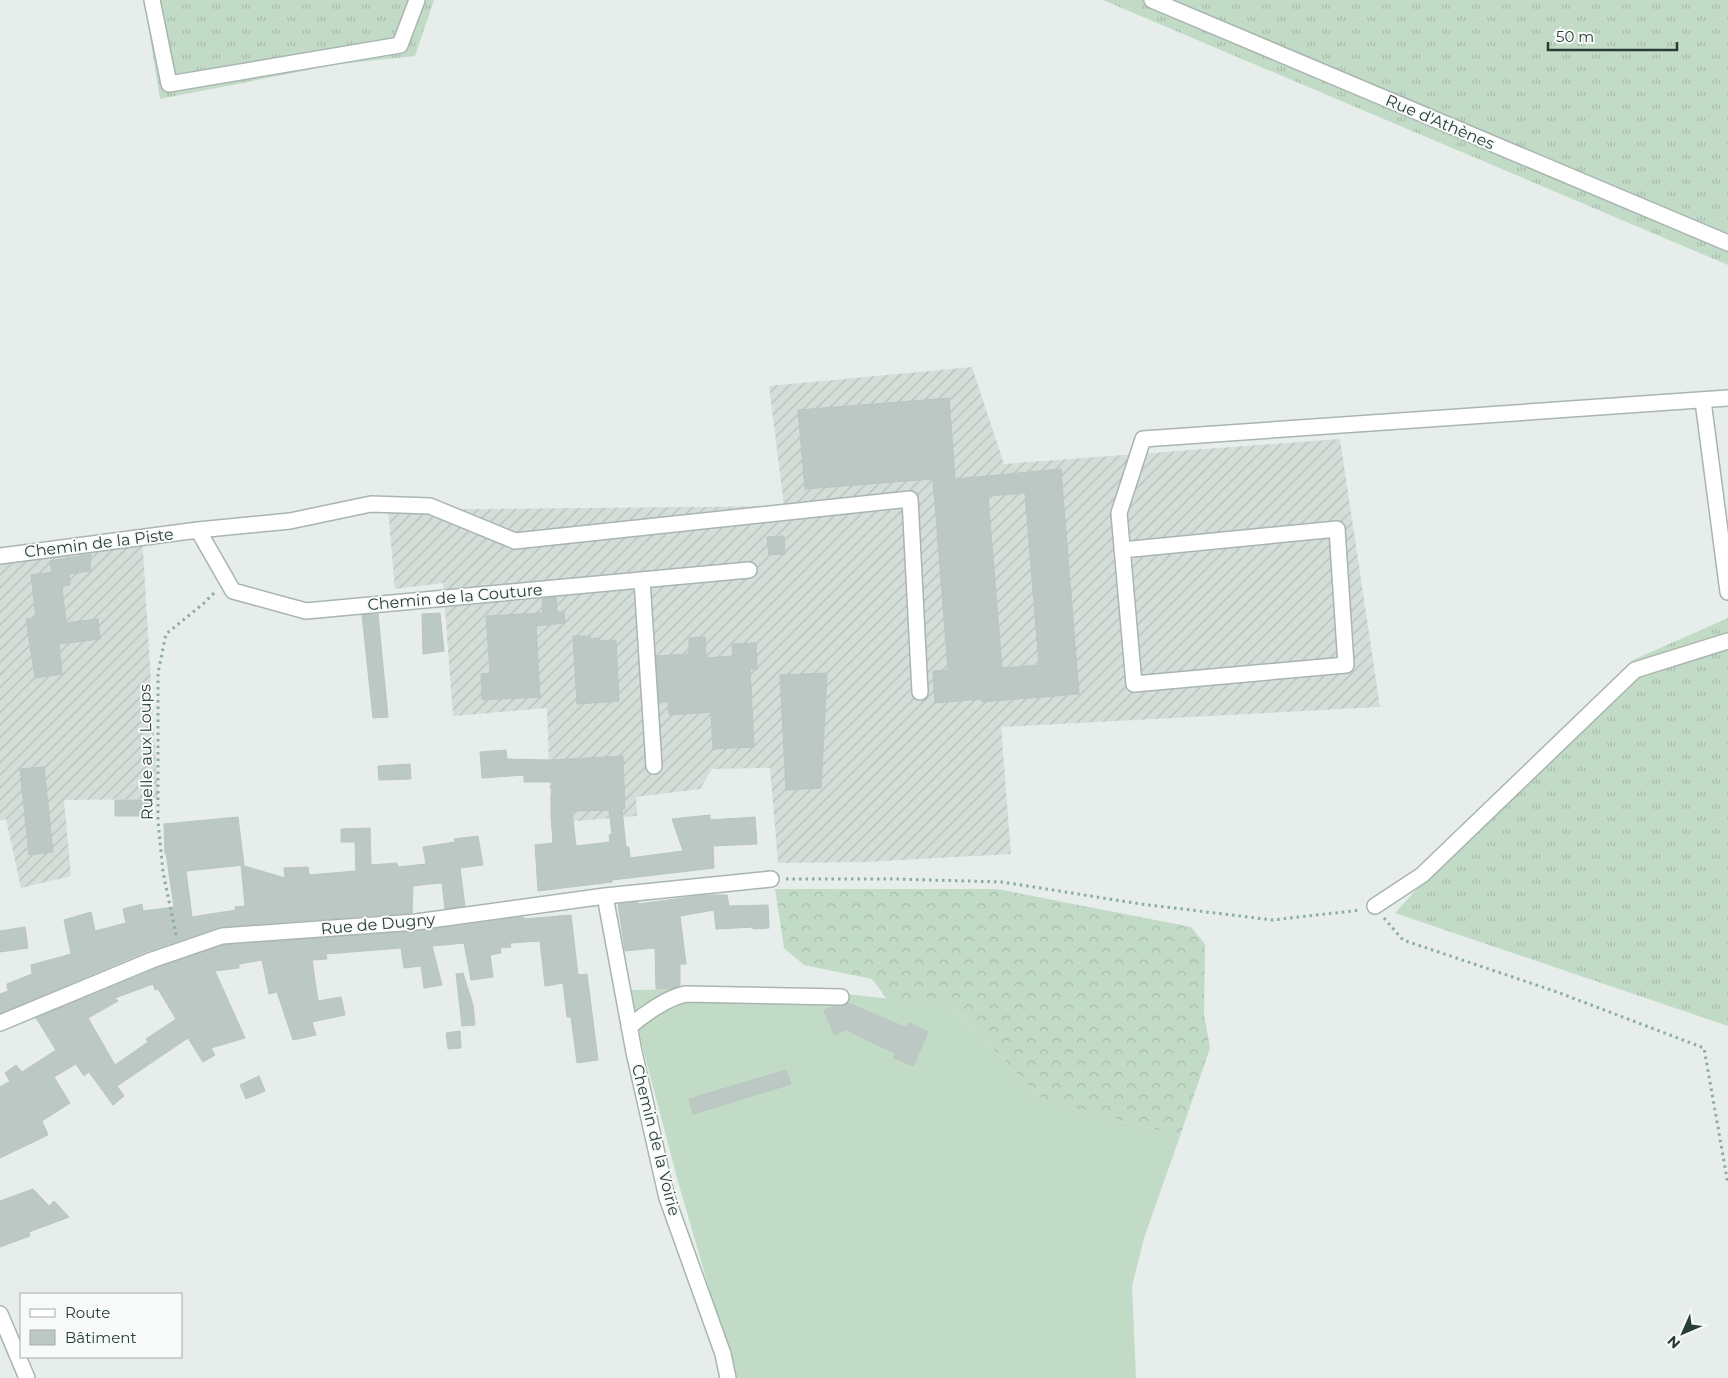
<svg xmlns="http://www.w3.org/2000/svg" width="1728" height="1378" font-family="Montserrat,sans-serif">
<defs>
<pattern id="industrial-furrows" width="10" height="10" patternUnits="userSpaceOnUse" patternTransform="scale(1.25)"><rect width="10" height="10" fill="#d5ddd9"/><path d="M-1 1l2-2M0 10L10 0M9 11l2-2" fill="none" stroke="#b7bfbb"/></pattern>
<pattern id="grass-tufts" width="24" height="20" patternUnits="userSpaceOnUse" patternTransform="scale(1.25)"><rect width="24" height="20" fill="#c2dbc7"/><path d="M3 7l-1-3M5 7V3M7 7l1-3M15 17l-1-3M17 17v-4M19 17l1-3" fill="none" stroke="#a7bdac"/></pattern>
<pattern id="forest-crowns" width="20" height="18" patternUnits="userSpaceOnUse" patternTransform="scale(1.25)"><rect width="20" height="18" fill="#c2dbc7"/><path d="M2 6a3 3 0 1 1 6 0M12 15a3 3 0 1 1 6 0" fill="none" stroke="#a7bdac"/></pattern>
</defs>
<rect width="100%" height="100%" fill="#e6edea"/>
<path fill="url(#industrial-furrows)" d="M972 367 1004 464 1340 439 1380 707 1001 727 1011 854 865 862 778 863 770 768 712 769 700 789 636 797 637 816 551 823 547 708 453 716 443 583 395 589 388 510 784 506 769 386Z
M142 534 158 799 64 800 71 876 21 888 6 819 0 821V559Z"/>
<path fill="url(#grass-tufts)" d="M144 0H434L415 56 339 64 160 99Z
M1103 0H1728V265Z
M1728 618V1026L1395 913 1540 753 1633 660Z"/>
<path fill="url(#forest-crowns)" d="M775 889H997L1191 927 1205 944 1204 1014 1210 1048 1180 1136 1044 1101 950 1005 887 999 872 979 804 965 784 948Z"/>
<path fill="#c2dbc7" d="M788 988 950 1005 1044 1101 1180 1136 1144 1238 1132 1286 1136 1378H735L679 1185 643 1049 631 990Z"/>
<path fill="#bcc8c3" stroke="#b9c6c0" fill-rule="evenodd" d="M949 398 955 479 1061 469 1079 694 982 702V699L935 703 933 671 948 670 933 479 805 489 798 410ZM1025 493 1039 665 1002 668 988 496Z
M784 536 785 554 769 555 767 537Z
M91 554 90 571 69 574 70 585 62 586 66 623 98 619 100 639 59 644 62 674 35 678 26 619 36 618 31 575 52 572 50 561Z
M556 597 557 612H564L565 623 536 626 540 697 482 700 481 674 490 673 486 616 543 613 542 599Z
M440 613 444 651 423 654 422 614Z
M378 614 388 717 373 718 362 615Z
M573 636H590V639L600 638V641L616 640 619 701 577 704Z
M705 637 706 658 733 656 732 644 756 643 757 669H750L754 747 713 749 711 712 669 715 668 702H659L656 656 689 654V638Z
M827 673 821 788 786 790 780 675Z
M506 750 507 759 552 760 623 756 625 809H622L626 847H629L630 858 683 851 672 819 710 815V820L755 817 757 844 713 846 714 868 612 880V882L538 891 535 845 553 843 551 815 552 782H524V775L482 778 480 752ZM609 810 612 834 609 835 610 842 576 846 572 811Z
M410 764 411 779 379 780 378 766Z
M44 767 53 852 29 855 20 769Z
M115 800H152V816H115Z
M238 817 244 865 186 871 192 917 236 910 235 907 245 906 241 865 285 878 284 868 308 867 309 875 356 871 355 842H341V829L370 828 371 865 397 863 398 867 426 864 423 847 455 842 454 839 478 836 483 865 460 868 465 906 445 909 442 883 429 884 413 886 412 913 219 927 148 951 0 1013V994L8 991 7 984 32 974 31 965 71 954 64 920 91 912 95 931 126 923 123 909 142 904 143 911 174 907 166 853 165 854 164 824Z
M706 895H727L729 906 768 905 769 928 753 929V927L716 929 714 910 680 916 686 964H680V986L671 989H656L655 948 625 951 618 904 638 902V904Z
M571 915 578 975 587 974 598 1060 577 1063 571 1017H567L563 983 545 986 540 941 510 943 511 947 500 948 501 953 490 955 493 977 471 980 464 943 432 946 442 985 424 988 421 966 404 968 401 948 326 954 327 959 312 960 318 1001 341 997 345 1015 312 1022 316 1035 293 1040 277 992 269 994 262 960 239 964V968L215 971 245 1038 211 1048 215 1055 203 1062 188 1038 117 1086 124 1096 113 1105 89 1072 84 1076 76 1064 54 1077 70 1103 42 1121 48 1135 0 1158V1087L10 1081 5 1073 16 1065 22 1072 56 1050 36 1018 155 969 224 945 417 931 523 917 524 919ZM153 984 155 990 158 989 176 1019 146 1039 148 1042 115 1065 88 1018 118 1001 115 998Z
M25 927 28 948 0 952V931Z
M463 973 473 1005 475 1025 462 1026 456 974Z
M848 1003 907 1028 909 1023 928 1032 913 1066 894 1058 895 1053 846 1030 834 1035 824 1010 836 1006 845 1005Z
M460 1031 461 1048 448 1049 446 1033Z
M786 1070 791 1084 693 1114 689 1099Z
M259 1076 265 1091 246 1099 240 1085Z
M33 1189 49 1206 54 1201 69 1217 29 1232 30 1236 0 1247V1201Z"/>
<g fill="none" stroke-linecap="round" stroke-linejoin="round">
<g stroke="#a9b5b0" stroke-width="18">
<path id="minor" d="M152 0 169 84 400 45 417 0
M1152 0 1728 243
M1703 401 1728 592
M198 530 233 591 306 611 749 570
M1122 550 1337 529 1346 665 1134 684 1119 513 1143 439 1728 398
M0 556 198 530 290 521 371 504 430 506 515 541 910 499 920 692
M642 580 654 766
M605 896 634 1052 667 1198 723 1354 728 1378
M1375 906 1422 875 1635 670 1728 641
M0 1023 152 960 222 936 416 922 605 896 771 879
M629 1027C643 1015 668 997 686 994L841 997
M0 1314 27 1378"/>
</g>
<path stroke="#8bada0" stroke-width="3" stroke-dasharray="2.5 4" stroke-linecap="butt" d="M786 879H895L1002 882 1141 904 1273 920 1361 910
M1384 918 1403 940 1557 992 1704 1048 1728 1184
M176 935 163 872 158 821V673L166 634 203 604 216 591"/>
<use href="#minor" stroke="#fff" stroke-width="15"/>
</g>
<g text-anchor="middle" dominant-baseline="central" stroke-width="4" stroke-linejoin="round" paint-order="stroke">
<g font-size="16" fill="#273d36" stroke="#f7faf8">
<text transform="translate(1440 122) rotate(23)">Rue d'Athènes</text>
<text transform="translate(99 543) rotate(-7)">Chemin de la Piste</text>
<text transform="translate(455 597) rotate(-5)">Chemin de la Couture</text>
<text transform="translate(146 752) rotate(-91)">Ruelle aux Loups</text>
<text transform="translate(378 924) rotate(-5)">Rue de Dugny</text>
<text transform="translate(656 1140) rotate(76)">Chemin de la Voirie</text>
</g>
</g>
<rect x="20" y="1293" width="162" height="65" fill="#f7faf8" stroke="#a4aeaa"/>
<rect x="30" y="1309" width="25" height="8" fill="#ffffff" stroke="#a4aeaa"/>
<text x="65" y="1318" font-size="15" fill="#273d36">Route</text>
<rect x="30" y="1330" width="25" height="15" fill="#bcc8c3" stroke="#a4aeaa"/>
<text x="65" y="1343" font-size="15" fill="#273d36">Bâtiment</text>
<g transform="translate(1683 1333) rotate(225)" stroke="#f7faf8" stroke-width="4" paint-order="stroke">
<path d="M0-4L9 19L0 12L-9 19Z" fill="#273d36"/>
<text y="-8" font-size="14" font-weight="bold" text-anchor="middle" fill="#273d36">N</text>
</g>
<path d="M1548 42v8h129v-8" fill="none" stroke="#273d36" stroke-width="2.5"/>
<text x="1556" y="42" font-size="15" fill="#273d36" stroke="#f7faf8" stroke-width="4" paint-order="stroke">50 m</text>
</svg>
